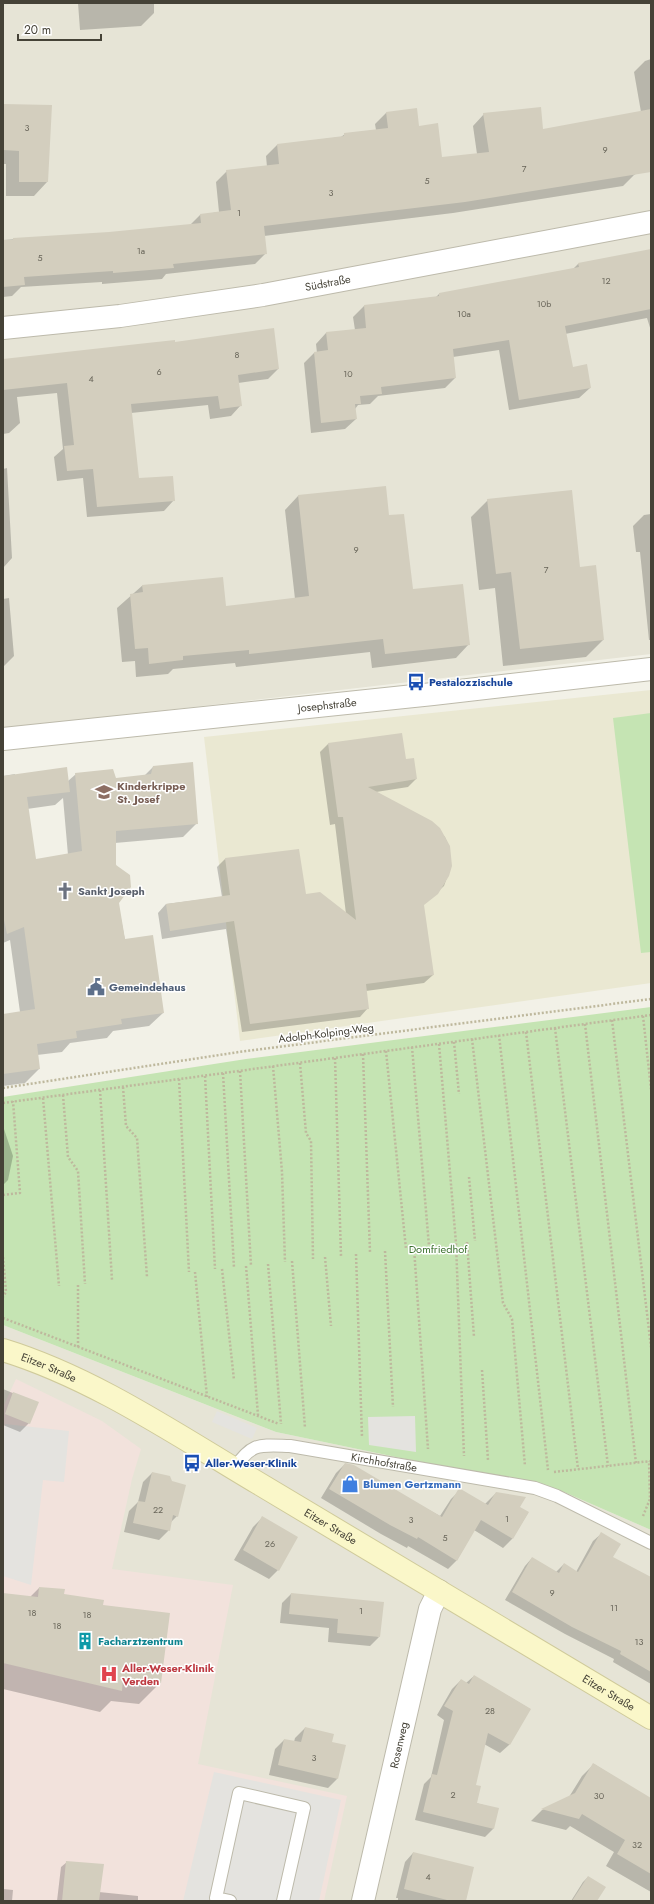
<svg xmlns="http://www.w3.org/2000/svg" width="654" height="1904" font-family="Jost,sans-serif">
<rect width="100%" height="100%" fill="#f2f1e7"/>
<path fill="#e6e4d6" d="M3 3H651V654L3 729Z
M3 1325 276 1432 564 1492 651 1530V1901H3Z"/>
<path fill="#eae8d2" d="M651 690V983L240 1041 204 737Z"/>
<path fill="#f2e2dc" d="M16 1379 102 1421 141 1449 132 1479 112 1569 233 1585 198 1764 347 1796 324 1901H3V1407Z"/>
<path fill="#c5e4b3" d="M651 713V952L641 953 613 718Z
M651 1007V1530L564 1492 276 1432 3 1325V1097L246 1059Z"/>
<path fill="#e4e3df" d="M217 1411 257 1428 252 1439 212 1422Z
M415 1416 416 1452 369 1445 368 1417Z
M5 1424 69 1431 64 1482 43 1480 31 1585 3 1576V1435Z
M214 1772 341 1800 319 1901H183Z"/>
<path fill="#0003" fill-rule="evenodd" d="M78 3H154V13L141 26 80 30Z
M651 59V165L634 175 623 186 453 213 264 236 266 253 255 264 166 274 162 279 102 284V282L21 287 12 296 3 297V240L109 233 190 225 200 215 219 212 216 182 227 171 267 167 266 156 277 145 341 137 345 134 376 130 375 124 386 113 416 109 418 127 442 159 477 154 473 126 484 114 542 130 641 112 634 72 645 61Z
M3 105 47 182 34 196H6V164H3Z
M651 250V331L647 318 565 334 572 368 590 388 579 398 509 410 499 350 453 357 455 378 445 388 378 396 370 404 358 405 355 409 356 419 345 429 311 433 304 363 314 353H317L316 344 326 333 355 330 353 317 364 306 436 297 439 294 573 269 578 264Z
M174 343 278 369 268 379 238 383 241 405 231 416 210 419 208 405 131 413 138 479 174 500 164 511 87 517 83 478 57 481 54 457 63 449 57 393 17 397 20 423 9 433 3 434V360Z
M7 468 12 558 3 568V469Z
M298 496 388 516 412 590 469 644 456 658 372 668 370 652 236 667 235 663 173 669 168 674 136 677 135 661 122 662 117 608 143 585 225 607 295 599 285 510Z
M488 500 579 568 603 640 586 657 503 666 495 588 479 590 471 517Z
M651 514V640H649L640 552H636L633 526 644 515Z
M9 598 14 656 3 667V599Z
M328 744 405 760 416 779 408 787 376 792 431 822 445 837 449 846 451 866 444 886 423 905 433 975 424 983 366 991 368 1008 360 1017 242 1032 226 929 162 939 158 913 166 904 222 897 217 867 225 859 346 914 335 824 330 825 320 752Z
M153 767 197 823 183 837 115 843 118 903 125 940 163 1013 149 1026 113 1031 107 1038 70 1043 62 1052 37 1055 39 1069 25 1083 3 1086V1015L20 1012 10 940 3 943V776L15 774V776L68 781 76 774 115 779 144 776ZM63 798 68 855 35 860 27 809 55 805Z
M3 1126 13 1156 8 1180 3 1185Z
M3 1389 37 1403 29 1423 20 1432 3 1425Z
M345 1464 440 1516 451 1499 460 1490 485 1504 496 1493 528 1513 512 1539 503 1548 474 1530 457 1560 448 1569 408 1546 407 1548 381 1534 321 1498 336 1473Z
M152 1473 177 1516 170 1523 169 1530 159 1540 124 1532 129 1511 138 1502 143 1482Z
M262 1518 278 1570 269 1579 234 1560 253 1527Z
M601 1534 612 1558 651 1578V1684L613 1662 614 1659 565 1634 505 1600 525 1566 532 1558 556 1572 564 1564 576 1572 593 1541Z
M39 1588 102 1605 160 1683 139 1704 111 1701 100 1712 3 1689V1594L30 1597ZM118 1677 143 1680V1682L118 1679Z
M291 1594 379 1637 370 1646 328 1642 329 1628 280 1623 282 1603Z
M474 1676 530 1709 509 1745 500 1753 484 1744 474 1786 476 1803 498 1809 493 1829 485 1837 415 1820 424 1784 431 1777 444 1720 437 1715 452 1689 461 1680 466 1683Z
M305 1728 331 1742 337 1779 328 1788 269 1775 275 1749 284 1740 294 1742 295 1738Z
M594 1764 651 1800V1892L606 1866 614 1852 570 1826 566 1830 531 1821 542 1810 569 1797 582 1776Z
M413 1853 465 1901H398V1898H396L405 1862Z
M67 1862 99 1892 138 1896V1901H57L61 1867Z
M588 1877 596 1901H571L583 1882Z
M3 1889 13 1890 12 1901H3Z"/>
<path fill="#d3cebe" d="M3 104 52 105 48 182H19V151L3 150Z
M541 107 543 129 651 109V172L465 202 264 226 267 254 173 264 174 268 113 273V271L24 277 25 285 3 287V240H13V238L109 232 201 223 200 214 231 210 226 170 279 164 277 144 344 136V133L388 128 386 112 417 108 419 126 438 123 442 157 489 152 483 113Z
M651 249V309L565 326 573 367 587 364 591 388 519 400 509 340 453 349 456 378 381 387 382 394 360 396 361 404H355L357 419 321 423 314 352 328 350 326 332 366 328 364 305 439 296V293L579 267 578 263Z
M274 328 279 369 238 375 242 406 220 409 218 396 131 404 139 478 173 476 175 501 97 507 93 469 67 471 64 446 74 445 67 383 3 390V359L138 344 175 340V342Z
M386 486 389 515 404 514 413 589 463 584 470 645 385 654 383 639 249 654V650L183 656V660L149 664 148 648 135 649 130 594 143 592 142 585 223 577 226 606 309 596 298 495Z
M572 490 580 567 596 565 604 640 520 649 511 572 496 574 487 499Z
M402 733 406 759 414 758 417 779 368 787 432 821 440 828 450 846 452 866 449 876 438 894 424 905 434 975 366 984 369 1009 250 1024 234 921 170 931 166 904 230 895 225 858 299 849 306 894 320 892 356 920 343 817H338L328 743Z
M193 762 198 824 116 831V865L130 875 131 887 119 903 125 939 153 935 164 1013 121 1019 122 1024 76 1031 77 1038 37 1044 40 1069 3 1074V1014L35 1009 24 927 7 934 3 915V776L67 767 70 792 27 797 36 859 82 851 75 773 113 769 116 778 151 774 153 766Z
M13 1392 39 1402 30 1424 5 1414Z
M345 1463 354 1465 442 1517 459 1488 488 1505 496 1492 526 1497 520 1507 529 1512 513 1539 481 1520 457 1561 418 1537 417 1539 390 1525 329 1489Z
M152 1472 170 1476 172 1481 186 1485 178 1517 173 1515 170 1531 133 1523 138 1501 145 1502Z
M262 1516 298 1537 279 1571 243 1550Z
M601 1532 621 1544 613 1557 651 1577V1672L620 1654 621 1651 572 1627 512 1592 532 1557 559 1573 564 1563 578 1572Z
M39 1587 65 1589 64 1594 104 1600 103 1605 170 1613 161 1683 123 1679 122 1691 3 1663V1593L38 1597Z
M291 1593 384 1602 380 1637 337 1633 338 1619 289 1614Z
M474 1675 531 1709 510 1745 488 1733 476 1785 481 1786 477 1803 499 1808 494 1829 423 1812 432 1774 437 1775 453 1711 444 1706 461 1679 469 1684Z
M305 1727 334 1734 332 1742 346 1745 338 1779 278 1765 284 1739 301 1742Z
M593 1763 651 1798V1874L617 1854 625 1840 582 1814 579 1819 541 1809 575 1793Z
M413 1852 474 1867 466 1901H451L404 1889Z
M66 1861 104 1864 99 1901H62Z
M588 1876 606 1887 597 1901H572Z"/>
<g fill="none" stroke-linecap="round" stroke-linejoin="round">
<g stroke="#bdbaab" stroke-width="14">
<g id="service">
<path id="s1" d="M234 1469C252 1442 259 1445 290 1446L535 1488 557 1496 651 1543"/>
<path d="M230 1901 216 1898 239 1793 304 1808 283 1901"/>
</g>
</g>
<g stroke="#bdbaab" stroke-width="24">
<g id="minor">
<path id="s2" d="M3 328 120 316 263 295 651 222"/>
<path id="s3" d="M3 739 433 694 651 669"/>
<path id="s4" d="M363 1901 430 1609 439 1591"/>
</g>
</g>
<g stroke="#cfca9a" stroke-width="24">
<g id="secondary">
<path id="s5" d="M3 1350C94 1378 177 1435 258 1483 389 1561 520 1639 651 1718"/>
</g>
</g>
<path stroke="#beb89d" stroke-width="2.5" stroke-dasharray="2 2" stroke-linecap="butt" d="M643 1016 651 1089
M612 1020 651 1347
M585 1024 636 1463
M555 1028 608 1466
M526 1032 578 1469
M499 1035 548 1470
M472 1039 503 1303 512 1319 525 1466
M454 1042 459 1094
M439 1044 456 1243 464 1456
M412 1047 429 1246
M386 1051 406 1249
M363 1054 370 1252
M335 1058 341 1256
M300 1063 306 1133 311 1141 313 1259
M273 1066 282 1172 285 1262
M240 1071 251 1266
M223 1073 234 1268
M205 1076 215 1269
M179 1079 189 1272
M123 1087 126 1126 137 1138 147 1277
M3 1088 239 1052 651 999
M100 1090 112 1280
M63 1095 68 1157 78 1171 85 1284
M43 1098 59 1286
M3 1103 651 1015
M469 1177 475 1241
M3 1195 20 1193 13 1101
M467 1242 474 1337
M414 1248 428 1449
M385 1251 393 1407
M356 1254 362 1437
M3 1257 6 1292 3 1297
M325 1257 331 1326
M292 1261 305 1428
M268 1264 281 1424
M246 1266 258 1415
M222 1269 234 1380
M195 1272 207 1397
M3 1318 279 1424
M78 1347V1285
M482 1370 488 1460
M554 1472 651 1461
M643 1516 650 1499 649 1461"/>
<use href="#service" stroke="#fff" stroke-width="12"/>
<use href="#minor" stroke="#fff" stroke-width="22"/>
<use href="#secondary" stroke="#faf7c9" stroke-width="22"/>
</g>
<defs>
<g id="bus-bare" transform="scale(1.38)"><path d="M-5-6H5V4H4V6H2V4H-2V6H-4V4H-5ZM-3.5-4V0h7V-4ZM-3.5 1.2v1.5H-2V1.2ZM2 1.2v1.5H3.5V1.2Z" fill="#1a4fb4" stroke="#fff" stroke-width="2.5" paint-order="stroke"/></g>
<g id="school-bare" transform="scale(1.38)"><path d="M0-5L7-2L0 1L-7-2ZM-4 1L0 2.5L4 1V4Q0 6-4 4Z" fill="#8d6e63" stroke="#fff" stroke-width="2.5" paint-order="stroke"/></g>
<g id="church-bare" transform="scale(1.38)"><path d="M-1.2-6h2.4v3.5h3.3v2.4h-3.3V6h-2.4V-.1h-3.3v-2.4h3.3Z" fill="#6b7280" stroke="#fff" stroke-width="2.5" paint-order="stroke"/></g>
<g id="civic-bare" transform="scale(1.38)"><path d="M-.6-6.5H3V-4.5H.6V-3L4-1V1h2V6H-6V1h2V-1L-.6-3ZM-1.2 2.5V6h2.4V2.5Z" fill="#5c6f8a" stroke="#fff" stroke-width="2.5" paint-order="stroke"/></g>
<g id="shop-bare" transform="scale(1.38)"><path d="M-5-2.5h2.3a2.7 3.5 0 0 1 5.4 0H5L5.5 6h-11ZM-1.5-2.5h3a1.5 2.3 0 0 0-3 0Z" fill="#3f7fe0" stroke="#fff" stroke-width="2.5" paint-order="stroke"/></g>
<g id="building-bare" transform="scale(1.38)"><path d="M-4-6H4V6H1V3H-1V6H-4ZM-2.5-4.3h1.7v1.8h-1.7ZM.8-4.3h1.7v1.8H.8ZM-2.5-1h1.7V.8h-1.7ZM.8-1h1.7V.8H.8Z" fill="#0f9aa8" stroke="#fff" stroke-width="2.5" paint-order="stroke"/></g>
<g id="hospital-bare" transform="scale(1.38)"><path d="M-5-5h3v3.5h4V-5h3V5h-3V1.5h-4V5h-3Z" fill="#e0444e" stroke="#fff" stroke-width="2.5" paint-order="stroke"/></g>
</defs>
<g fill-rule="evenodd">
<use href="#bus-bare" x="416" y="682"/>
<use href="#school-bare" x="104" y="792"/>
<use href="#church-bare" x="65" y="891"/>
<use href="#civic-bare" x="96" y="987"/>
<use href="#bus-bare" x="192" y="1463"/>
<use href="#shop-bare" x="350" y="1484"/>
<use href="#building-bare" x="85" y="1641"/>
<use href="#hospital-bare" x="109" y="1674"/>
</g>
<g text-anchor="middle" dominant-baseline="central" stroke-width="3" stroke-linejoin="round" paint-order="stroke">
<g font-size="9" fill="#686559">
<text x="27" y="127">3</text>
<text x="605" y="149">9</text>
<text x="524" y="168">7</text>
<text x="427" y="180">5</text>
<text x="331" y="192">3</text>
<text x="239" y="212">1</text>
<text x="141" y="250">1a</text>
<text x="40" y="257">5</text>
<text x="606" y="280">12</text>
<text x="544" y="303">10b</text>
<text x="464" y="313">10a</text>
<text x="237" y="354">8</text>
<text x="159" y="371">6</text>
<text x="348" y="373">10</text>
<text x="91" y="378">4</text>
<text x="356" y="549">9</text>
<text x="546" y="569">7</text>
<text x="158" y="1509">22</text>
<text x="507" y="1518">1</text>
<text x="411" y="1519">3</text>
<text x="445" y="1537">5</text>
<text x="270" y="1543">26</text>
<text x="552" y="1592">9</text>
<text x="614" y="1607">11</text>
<text x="361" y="1610">1</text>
<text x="32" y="1612">18</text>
<text x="87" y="1614">18</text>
<text x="57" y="1625">18</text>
<text x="639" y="1641">13</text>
<text x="490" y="1710">28</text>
<text x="314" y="1757">3</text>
<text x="453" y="1794">2</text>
<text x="599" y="1795">30</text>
<text x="637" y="1844">32</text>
<text x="428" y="1876">4</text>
</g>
<g font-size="11" fill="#454237" stroke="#fff">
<text stroke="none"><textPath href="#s2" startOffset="328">Südstraße</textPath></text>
<text stroke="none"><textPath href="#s3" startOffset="326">Josephstraße</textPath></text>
<text transform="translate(326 1033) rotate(-7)">Adolph-Kolping-Weg</text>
<text stroke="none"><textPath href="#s5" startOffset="49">Eitzer Straße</textPath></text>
<text stroke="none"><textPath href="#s1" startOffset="161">Kirchhofstraße</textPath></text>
<text stroke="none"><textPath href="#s5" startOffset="373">Eitzer Straße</textPath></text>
<text stroke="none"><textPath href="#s5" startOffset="697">Eitzer Straße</textPath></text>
<text stroke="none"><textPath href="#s4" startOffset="160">Rosenweg</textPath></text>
</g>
<g font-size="11" font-weight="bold" fill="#164399" stroke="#fff" text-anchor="start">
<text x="429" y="682">Pestalozzischule</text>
<text x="205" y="1463">Aller-Weser-Klinik</text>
</g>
<g font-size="11" font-weight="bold" fill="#785e54" stroke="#fff" text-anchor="start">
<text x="117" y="786">Kinderkrippe<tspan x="117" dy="13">St. Josef</tspan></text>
</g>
<g font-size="11" font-weight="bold" fill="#5b616d" stroke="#fff" text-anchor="start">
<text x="78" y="891">Sankt Joseph</text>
</g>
<g font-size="11" font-weight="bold" fill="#4e5e75" stroke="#fff" text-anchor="start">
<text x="109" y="987">Gemeindehaus</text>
</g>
<g font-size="11" fill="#3c722e" stroke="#fff">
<text x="438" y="1249">Domfriedhof</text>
</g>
<g font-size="11" font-weight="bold" fill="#366cbe" stroke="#fff" text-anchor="start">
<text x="363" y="1484">Blumen Gertzmann</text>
</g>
<g font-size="11" font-weight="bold" fill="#0d838f" stroke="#fff" text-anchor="start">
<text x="98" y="1641">Facharztzentrum</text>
</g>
<g font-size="11" font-weight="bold" fill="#be3a42" stroke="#fff" text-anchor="start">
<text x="122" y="1668">Aller-Weser-Klinik<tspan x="122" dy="13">Verden</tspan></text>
</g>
</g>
<rect width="654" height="1904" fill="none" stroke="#454237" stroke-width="8"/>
<path d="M18 34v6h83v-6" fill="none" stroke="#454237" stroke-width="2"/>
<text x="24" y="34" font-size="12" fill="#454237" stroke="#ffffff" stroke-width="3" paint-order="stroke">20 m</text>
</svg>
